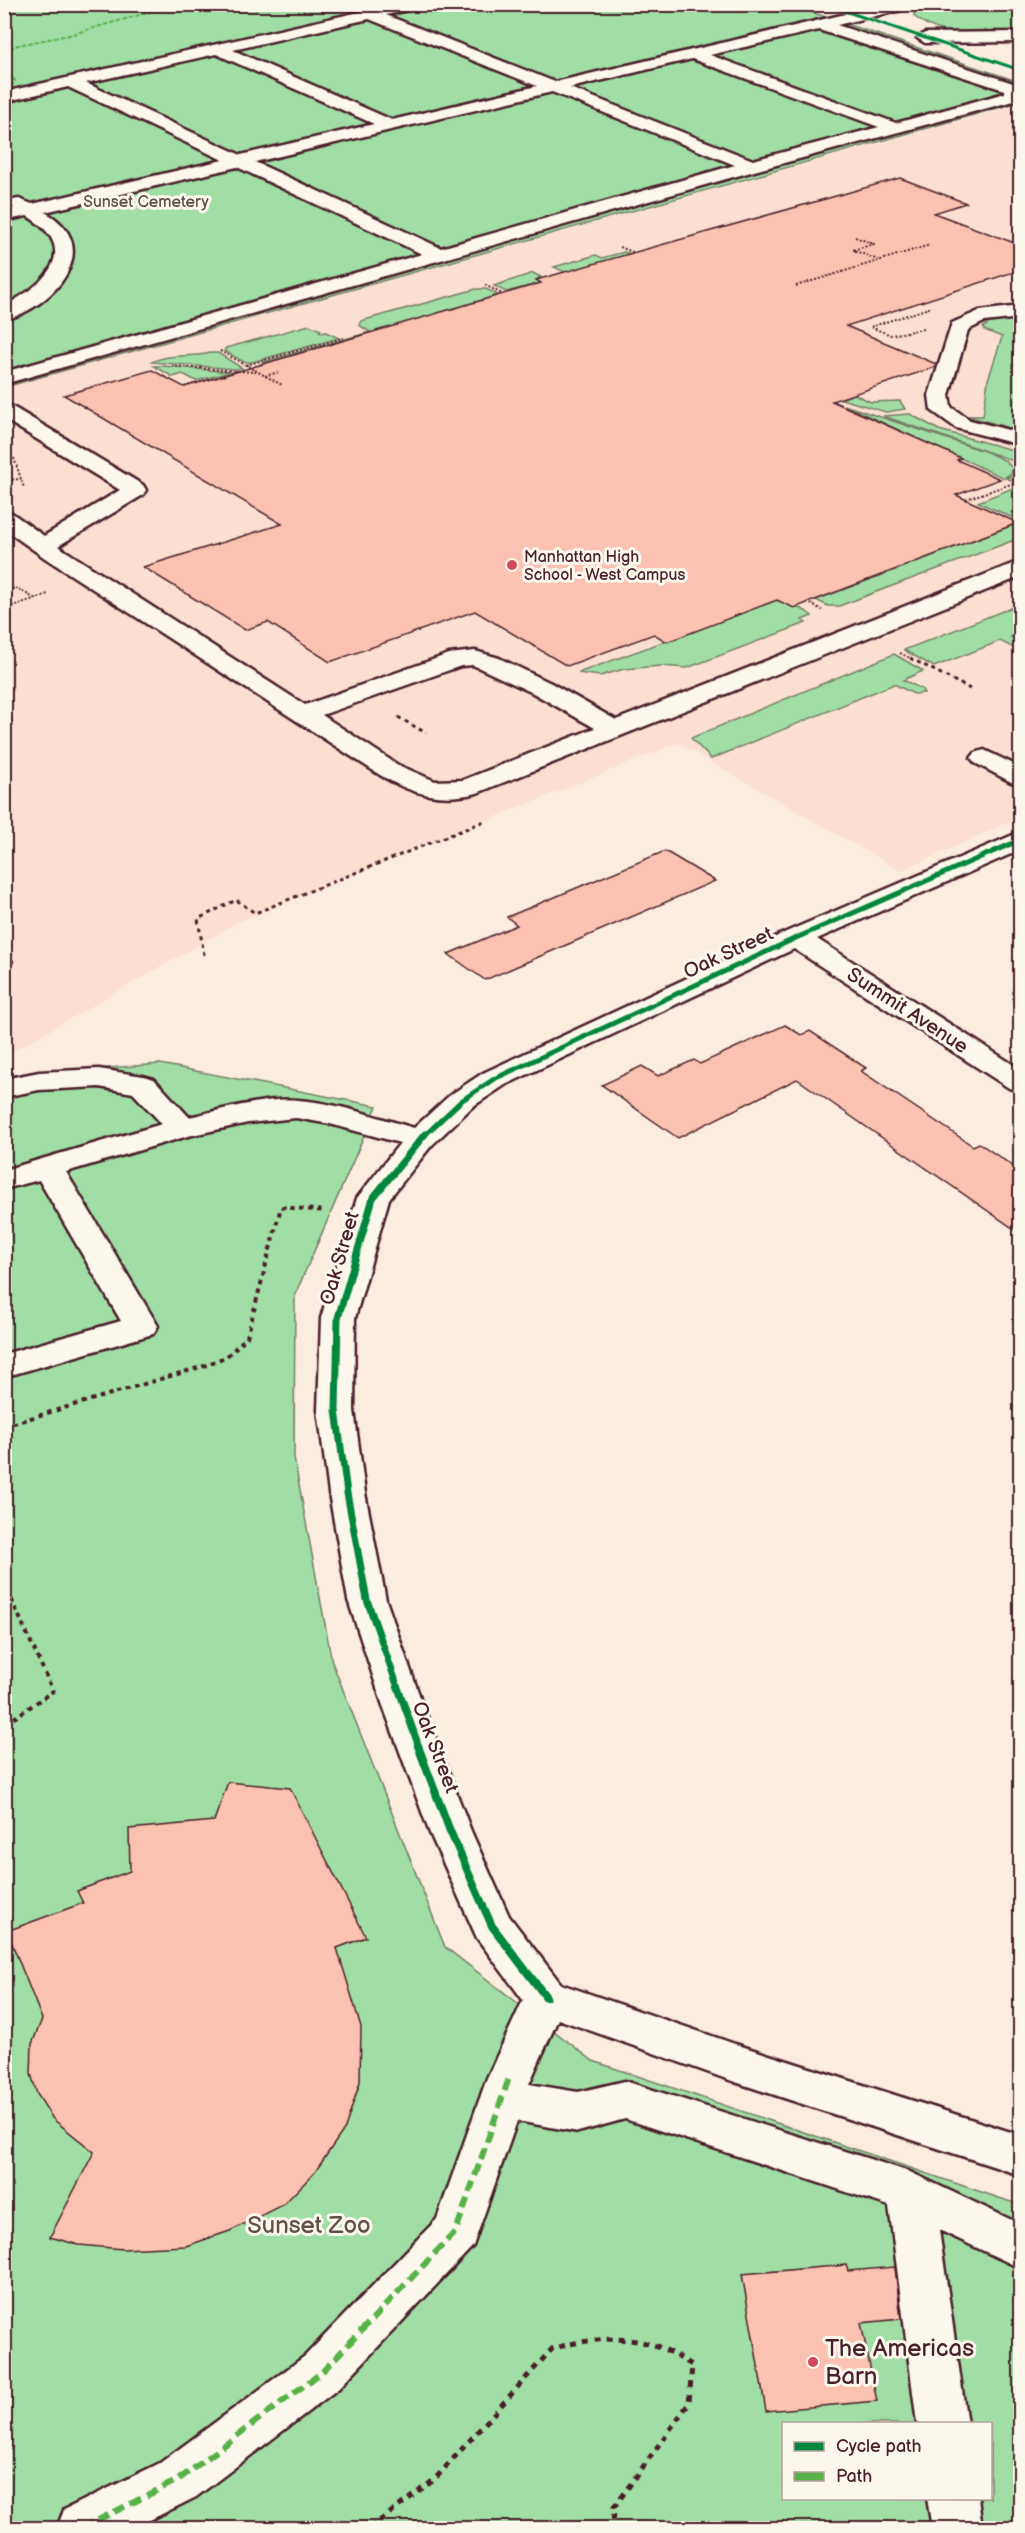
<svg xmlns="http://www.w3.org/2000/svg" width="1025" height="2533" font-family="'Balsamiq Sans',sans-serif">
  <rect width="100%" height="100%" fill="#fbece0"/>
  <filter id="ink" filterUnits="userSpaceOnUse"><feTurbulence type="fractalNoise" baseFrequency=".0167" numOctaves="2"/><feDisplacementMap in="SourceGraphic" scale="12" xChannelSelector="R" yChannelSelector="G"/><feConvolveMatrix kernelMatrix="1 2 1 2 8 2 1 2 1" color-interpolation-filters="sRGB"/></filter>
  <g filter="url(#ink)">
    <!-- built -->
    <path fill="#fbdfd2" d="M1020 104V817L901 871 678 743 242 920 5 1056V387Z"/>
    <!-- green -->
    <path fill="#a0dea5" stroke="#757e68" stroke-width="1.5" fill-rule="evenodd" d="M4 5H790L1020 82V102L5 387Z
      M924 5 1020 9V32C988 37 940 39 914 16V10Z
      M624 252 631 254 580 279 554 267 596 255 602 258Z
      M533 273 541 277 538 278 544 282 506 292 494 286Z
      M476 289H486L498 295 257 368 263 362 370 332 359 325 361 321Z
      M1020 317V431L968 416H983L988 380 1002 337 984 330 983 327 996 320Z
      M309 325 321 330 319 331 321 333 326 332 339 338 252 362H244L224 351 226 348Z
      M210 353H218L242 368 235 369 152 362C170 353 191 358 210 353Z
      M154 366H164L230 372 196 381 183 374 173 377Z
      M854 394 871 402 900 401 905 409 886 412 841 399Z
      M844 405 987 452 1006 461 1013 469 1011 473 1004 478Z
      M910 414 939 430 1020 452V476L1010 480 1006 478 1014 474 1016 468 1011 460 1003 457 883 416Z
      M1020 485V538L839 606H828L816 600 1019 523 1013 518 978 502Z
      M777 600C789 606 802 606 812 616L802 620 806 623 687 668 661 666 624 669 600 676 578 673Z
      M1020 604V633L1011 637 1020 642V651L1000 641 934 667 904 650Z
      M894 654 923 671 903 680 922 689 924 693 914 694 894 684 711 759 691 738Z
      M160 1064 377 1106 295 1295 294 1458 332 1662 445 1947 593 2061 1020 2205V2528H5V1076ZM784 2424H990V2498H784Z"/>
    <!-- building -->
    <path fill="#fbc2b1" stroke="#4a1f2b" stroke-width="1.5" d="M900 178 966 203 934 213 1020 245V270L846 326 936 364V367L832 401 961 458 957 460 1000 479 956 495 1018 523 794 608 777 600 667 642 654 634 567 666 475 611 330 662 268 622 245 630 143 567 282 524 64 395 152 370 184 387 541 283 536 280Z
      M665 851 715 881 485 980 448 954 517 925 507 917Z
      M785 1025 801 1035 810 1031 866 1068 861 1071 973 1146 979 1143 1020 1171V1233L797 1079 678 1138 602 1085 642 1066 658 1076 694 1060 700 1064Z
      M228 1782 290 1788 366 1937 337 1948 361 2027 360 2082 345 2128 315 2172 284 2204 230 2231 186 2246 123 2249 79 2245 50 2237 94 2152 53 2119 37 2094 31 2074 32 2044 42 2019 7 1931 83 1903 77 1891 130 1871 129 1829 214 1821Z
      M846 2265 848 2271 895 2267 901 2319 861 2323 877 2401 766 2411 742 2274Z"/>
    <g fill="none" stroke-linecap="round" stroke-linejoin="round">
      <!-- minor casing -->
      <g stroke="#4a1f2b" stroke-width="5">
        <path id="minor" d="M395 4H424L422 7 386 15 555 82 888 4H916L914 7 837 25 1016 84 1020 94 1018 99 1010 102 758 170 4 384V372L422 254 237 167 45 212C107 247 53 308 4 320V306C45 285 83 249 27 216L4 221V211L14 208 10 204 13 200 19 199 32 204 223 160 68 87 4 102V92ZM369 19 537 86 392 120 233 50ZM819 30 1004 90 1005 93 896 123 710 55ZM216 54 374 124 241 155 86 83ZM692 59 879 127 753 160 570 88ZM552 92 735 165 441 248 255 162Z
          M953 4H1020V9L960 8Z
          M1020 32V42L925 43 917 38 925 33Z
          M1020 306V318L984 322 968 330 949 395 951 407 970 420 1020 433V445L956 428 931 410 929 395 952 323 979 311Z
          M4 404 11 406 143 485 146 490 143 495 58 546 305 705 449 654 475 651 499 658 551 683 616 720 1012 564 1020 562V577L477 793C440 802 412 794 380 775L45 558 4 529V511L12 513 44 536 120 490 4 419ZM473 665 533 693 595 728 463 780 435 781 398 765 322 715 461 666Z
          M984 750 1020 767V785L1011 782 975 763 971 758 975 753Z
          M1020 832V850L817 939 1020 1069V1091L1009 1088 794 949 505 1085 472 1107 431 1146 389 1199 355 1318 354 1410 365 1493 386 1600 422 1703 471 1831 509 1916 561 1984 735 2044 1020 2135V2175L735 2082 558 2019 529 2084 578 2092 625 2081 910 2172 1020 2224V2268L939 2230 967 2424H917L889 2206 625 2119 578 2132 517 2121 473 2246 339 2388 196 2497 134 2528H57L64 2510 160 2463 305 2356 437 2219 487 2078 523 2000 477 1938 429 1831 382 1703 348 1600 329 1493 318 1410 321 1318 357 1198 400 1143 330 1124 296 1118 248 1123 188 1136 66 1172 158 1326 153 1334 4 1377V1354L121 1321 39 1180 4 1189V1170L162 1124 133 1093 99 1087 39 1090 4 1097V1079L39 1072 99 1069 143 1076 154 1079 189 1117C221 1110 266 1097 298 1100 337 1103 376 1117 414 1128L450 1095 483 1073 786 932Z
          M927 2498H978L982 2528H932Z"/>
      </g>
      <!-- path-far3 -->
      <path stroke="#4a1f2b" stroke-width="2" stroke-dasharray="2 2" stroke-linecap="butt" d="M855 237 874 244 853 250 878 260
        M620 247 635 253
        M485 285 502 294
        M796 286 930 245
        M923 329 891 335 870 327 932 307
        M220 351 282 385
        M246 365 344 338
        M172 366 238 371 184 387
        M238 371 256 372
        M265 376 279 372
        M14 458 24 488
        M4 480 21 479
        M966 499 1020 481
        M4 591 16 588 34 598
        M807 602 822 610
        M4 609 48 594
        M900 653 912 659"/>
      <!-- path-far2 -->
      <path stroke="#4a1f2b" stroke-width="3" stroke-dasharray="4 4" stroke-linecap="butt" d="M910 658 970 689
        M398 717 426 733
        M4 947 13 957 12 965 4 973
        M204 955 198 919 236 900 255 913 485 821"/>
      <!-- path-far1 -->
      <path stroke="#4a1f2b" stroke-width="4" stroke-dasharray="4.5 4.5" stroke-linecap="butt" d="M4 1426 204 1366 227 1356 247 1337 281 1207 326 1211
        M4 1583 53 1691 4 1725"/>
      <!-- path -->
      <path stroke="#4a1f2b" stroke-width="5" stroke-dasharray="6 6" stroke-linecap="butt" d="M370 2528 434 2480 552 2349C584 2339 626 2334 659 2347 671 2352 681 2359 692 2365L689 2403 614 2507 613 2528"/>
      <!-- minor -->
      <use href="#minor" fill="#fbf7ec" fill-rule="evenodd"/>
      <!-- quiet-far1 -->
      <path stroke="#57b146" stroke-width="2" stroke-dasharray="4.5 2" stroke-linecap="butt" d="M55 4 91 10 151 8
        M4 52 18 45 69 35 178 4
        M4 68 15 81 10 89 4 91"/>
      <!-- quiet -->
      <path stroke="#57b146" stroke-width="6" stroke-dasharray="12 6" stroke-linecap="butt" d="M82 2528 178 2480 322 2372 456 2231 509 2078"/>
      <!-- cycleway-far3 casing -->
      <g stroke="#fbf7ec" stroke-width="5">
        <path id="cycleway-far3" d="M824 4 1020 70"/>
      </g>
      <!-- cycleway-far2 casing -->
      <g stroke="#fbf7ec" stroke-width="8">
        <path id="cycleway-far2" d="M424 1136 461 1101 494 1079 796 938 1020 840"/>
      </g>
      <!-- cycleway-far1 casing -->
      <g stroke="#fbf7ec" stroke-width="10">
        <path id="cycleway-far1" d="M419 1747 367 1600 347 1493 336 1410 338 1318 373 1198 425 1134"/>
      </g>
      <!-- cycleway casing -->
      <g stroke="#fbf7ec" stroke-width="12">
        <path id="cycleway" d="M418 1746 450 1831 492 1926 546 1997"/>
      </g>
      <!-- cycleway-far3 -->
      <use href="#cycleway-far3" stroke="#00873e" stroke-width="3"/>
      <!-- cycleway-far2 -->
      <use href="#cycleway-far2" stroke="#00873e" stroke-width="5"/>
      <!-- cycleway-far1 -->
      <use href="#cycleway-far1" stroke="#00873e" stroke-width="7"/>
      <!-- cycleway -->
      <use href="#cycleway" stroke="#00873e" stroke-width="8"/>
    </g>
  </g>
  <!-- markers -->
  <g fill="#d1495b" stroke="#fbf7ec" stroke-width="2">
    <circle cx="512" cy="565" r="6"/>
    <circle cx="813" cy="2362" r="6"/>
  </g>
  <g text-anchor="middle" stroke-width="6" stroke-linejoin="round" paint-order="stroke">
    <!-- far-park labels -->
    <g font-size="16" fill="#604f4a" stroke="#fbf7ec">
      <text x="146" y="207">Sunset Cemetery</text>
    </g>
    <!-- far-poi labels -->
    <g font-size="16" fill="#4a1f2b" stroke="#fbf7ec" text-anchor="start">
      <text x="524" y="562">Manhattan High<tspan x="524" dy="18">School - West Campus</tspan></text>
    </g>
    <!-- street labels -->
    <g font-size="20" fill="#4a1f2b" stroke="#fbf7ec">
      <text transform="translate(728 952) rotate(-25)" y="7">Oak Street</text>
      <text transform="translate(908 1010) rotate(33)" y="7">Summit Avenue</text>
      <text transform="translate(339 1258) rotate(-74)" y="7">Oak Street</text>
      <text transform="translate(436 1747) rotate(69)" y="7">Oak Street</text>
    </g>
    <!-- near-park labels -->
    <g font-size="24" fill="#604f4a" stroke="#fbf7ec">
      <text x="309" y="2233">Sunset Zoo</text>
    </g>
    <!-- near-poi labels -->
    <g font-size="24" fill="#4a1f2b" stroke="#fbf7ec" text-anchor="start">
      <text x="825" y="2356">The Americas<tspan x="825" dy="28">Barn</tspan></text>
    </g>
  </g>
  <!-- margin -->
  <rect width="1025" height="2533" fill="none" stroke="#fbf7ec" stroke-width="24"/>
  <rect x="12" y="12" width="1001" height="2509" fill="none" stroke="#4a1f2b" stroke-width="2" filter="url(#ink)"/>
  <!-- legend -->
  <rect x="782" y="2422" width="210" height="78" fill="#fbf7ec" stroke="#b4a19f" stroke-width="1.5"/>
  <rect x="794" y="2442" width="30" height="9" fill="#00873e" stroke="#b4a19f" stroke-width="1.5"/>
  <text x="836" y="2452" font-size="18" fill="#4a1f2b">Cycle path</text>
  <rect x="794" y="2472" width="30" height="9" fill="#57b146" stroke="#b4a19f" stroke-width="1.5"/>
  <text x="836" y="2482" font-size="18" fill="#4a1f2b">Path</text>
</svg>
